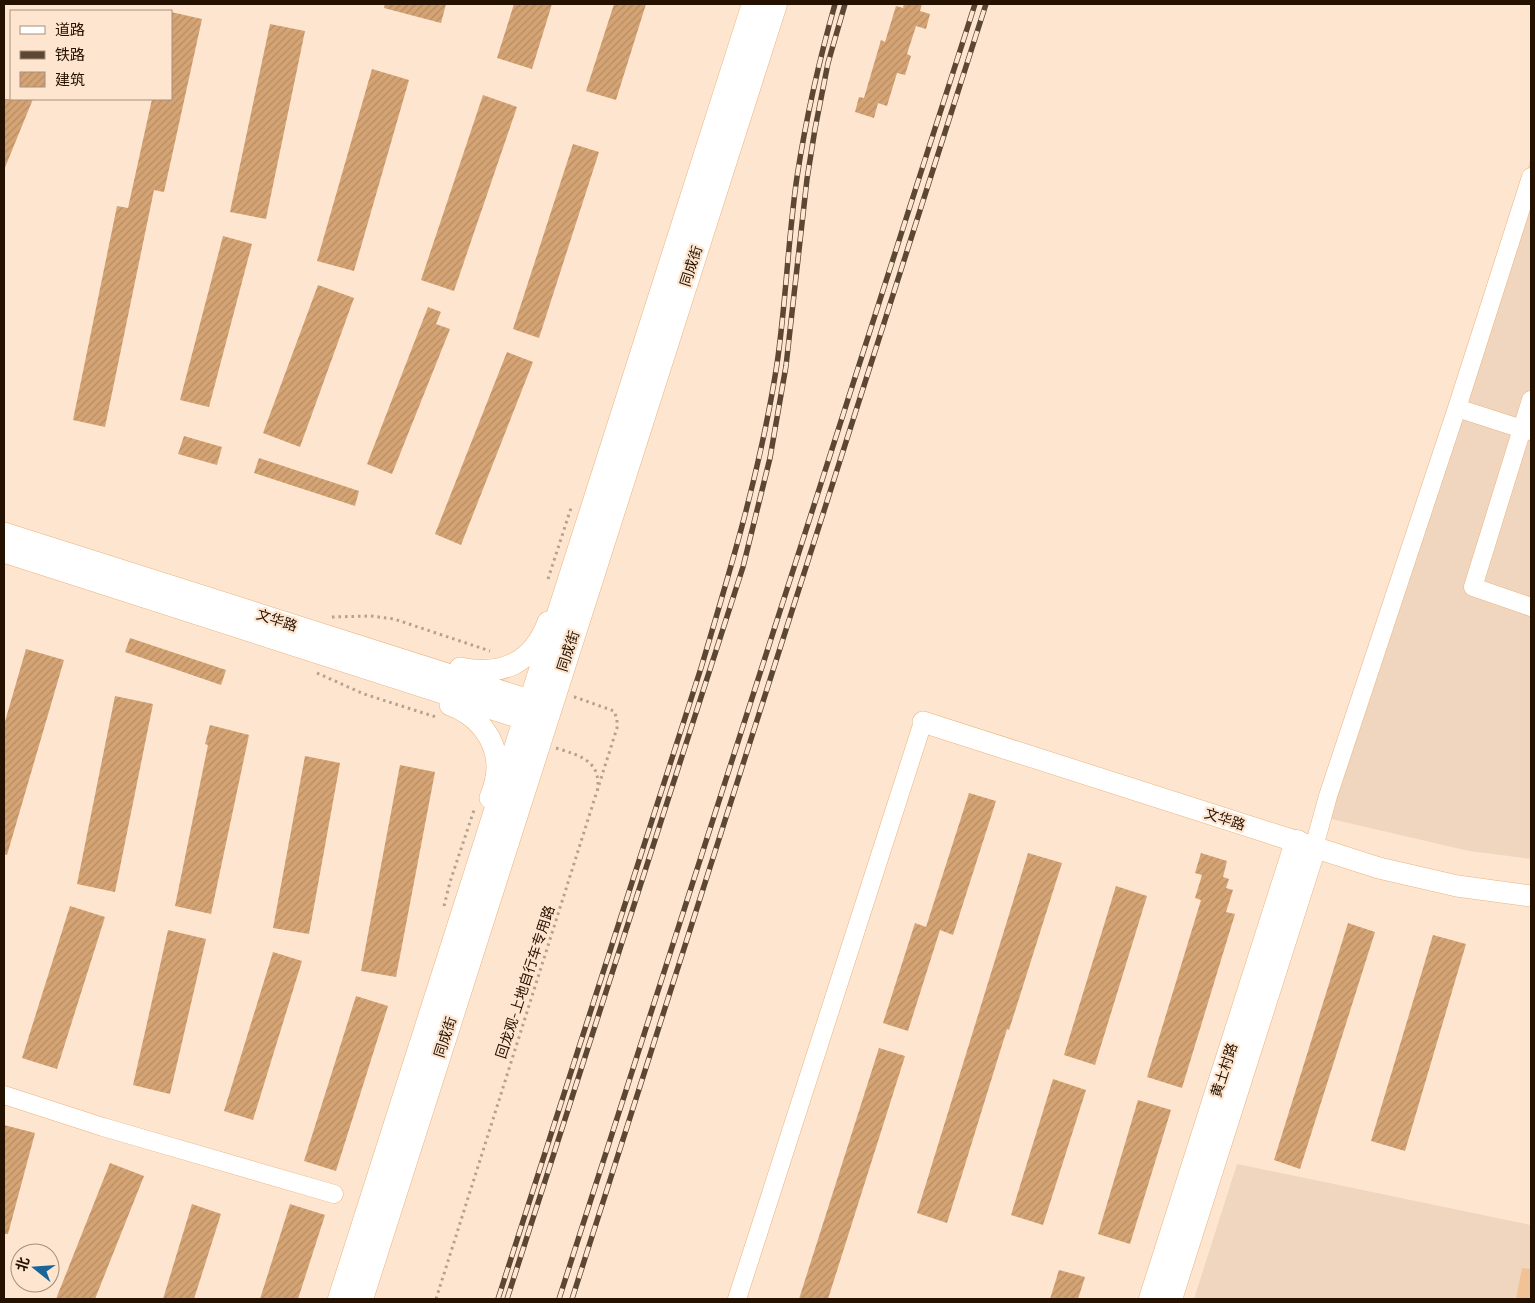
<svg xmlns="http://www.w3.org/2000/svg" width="1535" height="1303" font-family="Manrope,'Noto Sans SC',sans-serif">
  <defs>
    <pattern id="building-hatch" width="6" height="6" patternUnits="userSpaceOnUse" patternTransform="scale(1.25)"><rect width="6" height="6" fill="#d5a475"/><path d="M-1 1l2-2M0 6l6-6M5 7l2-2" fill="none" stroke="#b78c63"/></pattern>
  </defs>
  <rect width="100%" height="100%" fill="#fde5cf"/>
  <!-- built -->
  <path fill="#f0d6be" d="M1531 158V859L1469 851 1314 815Z
    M1237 1164 1531 1225V1299H1194Z"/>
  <!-- grass -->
  <path fill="#f1c295" d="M1522 1268 1531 1269V1299H1516Z"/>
  <!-- building -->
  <path fill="url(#building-hatch)" d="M385 4H446L441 23 384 8Z
    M514 4H552L532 69 497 58Z
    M614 4H646L616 100 586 91Z
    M904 4H922L920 11 930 14 926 29 916 26 907 54 911 56 905 75 897 73 887 106 878 103 874 118 855 112 859 97 864 98 881 40 885 42 896 6 903 8Z
    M171 12 202 19 164 192 154 190 105 427 73 420 117 206 128 208 152 99H171Z
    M270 24 305 31 266 219 230 212Z
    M372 69 409 80 354 271 317 261Z
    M483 95 517 107 454 291 421 280Z
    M4 99H33L4 170Z
    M573 144 599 152 539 338 513 329Z
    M223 236 252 244 209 407 180 400Z
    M318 285 354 298 300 447 263 433Z
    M428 307 441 312 436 324 450 329 392 474 367 464Z
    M507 352 533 362 461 545 435 534Z
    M184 436 222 447 217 465 178 454Z
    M259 458 359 491 355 506 254 473Z
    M130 638 226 670 221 685 125 652Z
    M26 649 64 660 7 855 4 854V725Z
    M115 696 153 704 115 892 77 884Z
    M210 725 249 735 211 914 175 906 208 745 205 744Z
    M305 756 340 763 309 934 273 928Z
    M400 765 435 772 396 977 361 971Z
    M969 793 996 801 953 935 940 930 908 1031 883 1023 915 923 926 927Z
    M1028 853 1062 863 1009 1030 1007 1029 947 1223 917 1213Z
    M1201 853 1227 861 1223 877 1229 879 1226 888 1233 890 1226 912 1235 914 1182 1088 1147 1077 1201 900 1195 898 1202 875 1195 873Z
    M1116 886 1147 896 1095 1065 1064 1055Z
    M70 906 105 917 57 1069 22 1058Z
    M1348 923 1375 932 1300 1169 1274 1160Z
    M168 930 206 939 170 1094 133 1085Z
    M1433 935 1466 944 1405 1151 1371 1141Z
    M273 952 302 961 253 1120 224 1111Z
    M356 996 388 1006 336 1171 304 1161Z
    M879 1048 905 1056 828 1299H799Z
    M1053 1079 1086 1090 1043 1225 1011 1215Z
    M1138 1100 1171 1110 1130 1244 1098 1234Z
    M4 1125 35 1133 8 1234H4Z
    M110 1163 144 1176 95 1299H56Z
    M192 1204 221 1214 194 1299H163Z
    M290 1204 325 1215 298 1299H260Z
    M1059 1270 1085 1277 1078 1299H1050Z"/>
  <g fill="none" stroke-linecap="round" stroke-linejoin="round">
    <!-- minor casing -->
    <g stroke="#ecb37c" stroke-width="19">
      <path id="minor" d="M1531 400 1522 429 1531 431
        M1457 408 1531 177
        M1314 847 1328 796 1457 408 1522 429 1473 587 1531 607
        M4 1095 103 1127 334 1194
        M737 1299 923 722"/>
    </g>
    <!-- tertiary casing -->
    <g stroke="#ecb37c" stroke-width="22">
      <path id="tertiary" d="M4 533 548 706
        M4 552 542 725
        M460 668C502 677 533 663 548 622
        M450 705C477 714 497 739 497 767 497 777 494 788 490 798
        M923 722 1379 868 1457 886 1531 896"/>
    </g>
    <!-- secondary casing -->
    <g stroke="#ecb37c" stroke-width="25">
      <path id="secondary" d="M340 1299 754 4
        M361 1299 775 4
        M1151 1299 1297 842
        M1170 1299 1314 847"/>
    </g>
    <!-- path -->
    <path stroke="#b7a18c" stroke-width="3" stroke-dasharray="2.5 4" stroke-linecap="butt" d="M548 579 572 505
      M332 617 371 616 394 619 490 651
      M317 673 364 694 436 717
      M556 748C581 756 603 761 597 794
      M444 906 450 882 475 807
      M436 1299 617 728V719L614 711 572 696"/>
    <!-- minor -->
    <use href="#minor" stroke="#fff" stroke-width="18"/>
    <!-- tertiary -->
    <use href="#tertiary" stroke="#fff" stroke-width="21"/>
    <!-- secondary -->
    <use href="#secondary" stroke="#fff" stroke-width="24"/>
    <!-- rail casing -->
    <g stroke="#5c4735" stroke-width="5.5">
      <path id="rail" d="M498 1299 701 668C731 568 761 468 777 364 786 302 788 239 797 177 806 118 819 61 835 4
        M507 1299 743 567 770 458 786 366 807 179 815 129 828 63 845 4
        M559 1299 975 4
        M572 1299 986 4"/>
    </g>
    <!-- rail -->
    <use href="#rail" stroke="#fde5cf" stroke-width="4" stroke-dasharray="11" stroke-linecap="butt"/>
  </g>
  <g text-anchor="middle" stroke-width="4.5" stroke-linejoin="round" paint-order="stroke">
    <!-- street labels -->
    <g font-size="14" fill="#251100" stroke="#fde5cf">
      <text transform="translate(691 266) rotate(-72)" y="5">同成街</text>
      <text transform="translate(277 620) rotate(18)" y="5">文华路</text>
      <text transform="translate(568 651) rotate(-72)" y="5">同成街</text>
      <text transform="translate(1225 819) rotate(18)" y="5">文华路</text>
      <text transform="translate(525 982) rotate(-72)" y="5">回龙观-上地自行车专用路</text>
      <text transform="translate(445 1037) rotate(-72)" y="5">同成街</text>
      <text transform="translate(1224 1070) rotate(-72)" y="5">黄土村路</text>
    </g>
  </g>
  <!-- border -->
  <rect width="1535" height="1303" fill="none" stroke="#251100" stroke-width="10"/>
  <!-- legend -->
  <rect x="10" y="10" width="162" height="90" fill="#fde5cf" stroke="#a7907c"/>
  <rect x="20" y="26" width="25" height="8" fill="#ffffff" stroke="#a7907c"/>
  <text x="55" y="35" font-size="15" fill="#251100">道路</text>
  <rect x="20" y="51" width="25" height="8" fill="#5c4735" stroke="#a7907c"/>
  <text x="55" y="60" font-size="15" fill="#251100">铁路</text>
  <rect x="20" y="72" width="25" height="15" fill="url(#building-hatch)" stroke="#a7907c"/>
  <text x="55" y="85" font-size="15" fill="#251100">建筑</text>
  <!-- north arrow -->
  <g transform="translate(35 1268) rotate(287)"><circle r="24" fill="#fde5cf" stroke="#a7907c"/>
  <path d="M0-4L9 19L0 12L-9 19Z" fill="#1a6497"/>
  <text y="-8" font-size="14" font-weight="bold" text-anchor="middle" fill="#251100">北</text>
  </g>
</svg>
